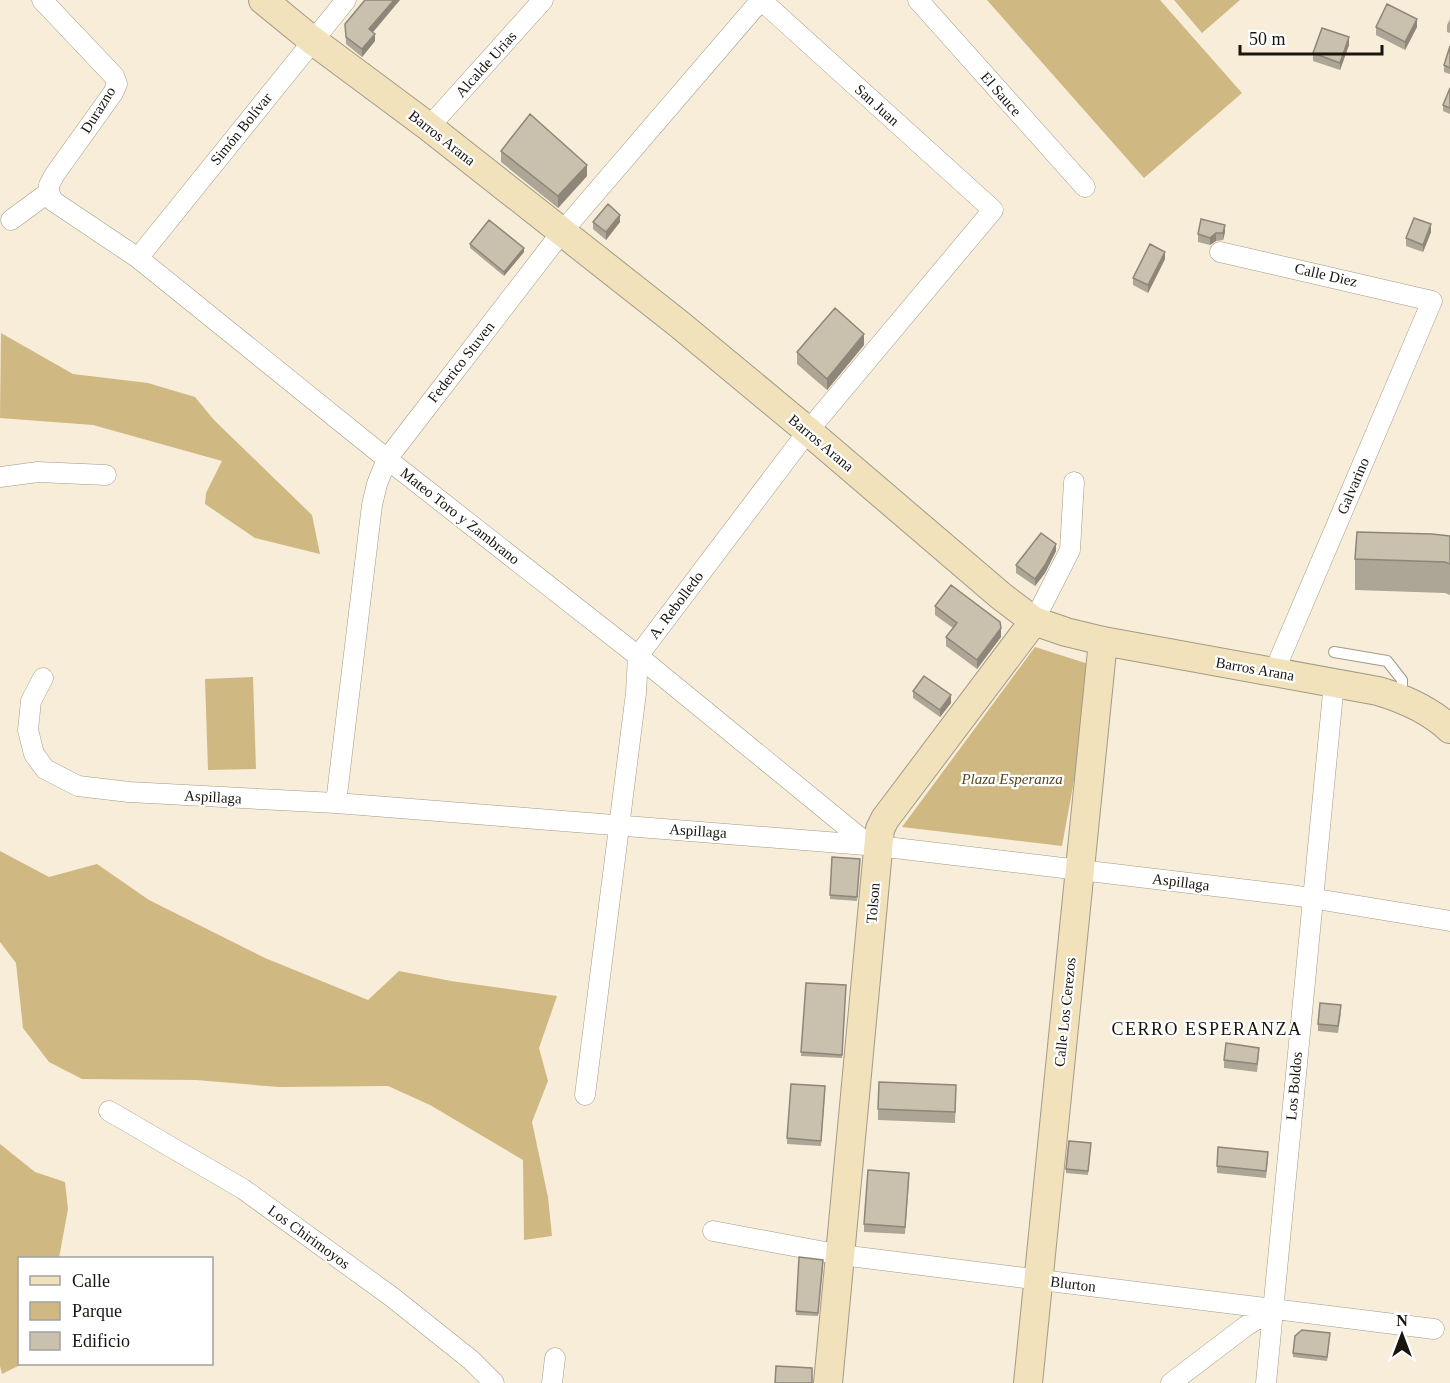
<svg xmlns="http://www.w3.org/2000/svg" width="1450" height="1383" font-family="'Times New Roman',serif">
  <rect width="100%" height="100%" fill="#f7edd9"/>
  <!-- green -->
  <path fill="#d0b882" d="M987 0H1160L1242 93 1144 178Z
    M1174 0H1240L1202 33Z
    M1 333 73 374 148 383 195 397 214 420 312 515 320 554 255 538 205 504 206 493 222 461 93 425 0 418Z
    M1035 647 1095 666 1062 846 902 827Z
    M253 677 256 769 208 770 205 679Z
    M0 851 49 877 97 864 149 900 265 958 368 1000 399 971 451 981 557 996 539 1048 548 1081 532 1122 548 1197 552 1236 524 1240 523 1160 430 1105 388 1086 279 1087 196 1080 82 1079 49 1062 23 1028 16 963 0 942Z
    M0 1144 35 1172 65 1182 68 1209 59 1258H20V1364H22L2 1374 0 1366Z"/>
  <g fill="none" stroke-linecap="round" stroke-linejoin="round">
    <!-- lane casing -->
    <g stroke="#a29a87" stroke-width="12">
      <path id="lane" d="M1334 652 1387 661 1402 680V697"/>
    </g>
    <!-- street casing -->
    <g stroke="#a29a87" stroke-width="21">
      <path id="street" d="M918 0 1085 187
        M429 127 543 0
        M49 192 53 201 138 258 387 459 638 656 869 845
        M11 220 49 192V185L55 174 113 93 117 84 114 76 42 0
        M1220 252 1432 301 1274 672
        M138 258 346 0
        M0 477 38 472 106 475
        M1034 621 1070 550 1074 482
        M43 678 31 701 28 730 34 754 45 769 78 786 129 792 336 803 878 846 1298 896 1450 921
        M336 803 372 505 377 484 387 459 561 233 761 0
        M585 1095 636 693 638 656 808 431 993 210 761 0
        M109 1111 243 1189 392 1297 471 1360 494 1383
        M713 1231 841 1255 1434 1329
        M552 1383 555 1358
        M1171 1383 1246 1326 1273 1309
        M1266 1383 1334 683"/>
    </g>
    <!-- secondary casing -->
    <g stroke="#a29a87" stroke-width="30">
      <path id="secondary" d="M263 0 312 40 429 127 679 324 808 431 1001 596 1034 621 1066 632 1103 641 1378 691C1405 699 1430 710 1450 729
        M828 1383 880 829 885 819 1034 621
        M1028 1383 1103 641"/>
    </g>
    <!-- lane -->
    <use href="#lane" stroke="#fff" stroke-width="10"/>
    <!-- street -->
    <use href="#street" stroke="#fff" stroke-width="20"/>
    <!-- secondary -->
    <use href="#secondary" stroke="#f1e2bc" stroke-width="28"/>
  </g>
  <!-- wall -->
  <path fill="#ada595" d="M1450 19V33L1447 32V25Z
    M345 24 373 32 375 41 362 57 346 44Z
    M1376 27H1417L1405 50 1376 35Z
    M1349 45 1340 70 1313 61V53Z
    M1450 46V74L1444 72V65Z
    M1450 88V114L1443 111V105Z
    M501 151 587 176 558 208 501 162Z
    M593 222H620L606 240 593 229Z
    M1225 232 1223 240 1216 241 1210 245 1198 242V234Z
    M1431 232 1423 252 1406 246V238Z
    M470 244 524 252 504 276 470 248Z
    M1165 259 1148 293 1133 285V278Z
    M864 345 827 390 797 364V352Z
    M1450 536V595L1445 593 1355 590V559Z
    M1056 551 1045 573 1035 586 1016 573V565Z
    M935 606 1001 637 977 669 946 646V637L953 628 935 615Z
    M913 691 951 703 940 717 913 698Z
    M832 857 860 859 857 901 830 899Z
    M806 983 846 985 842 1058 801 1056Z
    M1341 1013 1338 1033 1318 1031V1024Z
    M1259 1055 1257 1072 1224 1068V1060Z
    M825 1092 821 1146 787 1144V1138Z
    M956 1096 955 1123 878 1120V1109Z
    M1091 1143 1088 1175 1066 1173V1169Z
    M1268 1160 1266 1178 1217 1173V1166Z
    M909 1181 905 1234 864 1232V1224Z
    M799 1257 823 1264 818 1316 796 1315Z
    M1330 1337 1327 1361 1293 1357V1353Z"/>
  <!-- shaded-wall -->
  <path fill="#8d8679" d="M394 0H400L369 37V29Z
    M1417 19V27L1405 50V42Z
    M375 34V41L362 57V49Z
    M1349 37V45L1340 70V63Z
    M587 165V176L558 208V196Z
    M620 215V222L606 240V232Z
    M1431 224V232L1423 252V245Z
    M1225 225V232L1223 240V233Z
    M1216 233V241L1210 245V238Z
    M524 248V252L504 276V272Z
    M1165 252V259L1148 293V285Z
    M864 334V345L827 390V379Z
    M1056 544V551L1045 573 1035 586V579Z
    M1001 628V637L977 669V660Z
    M951 695V703L940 717V710Z"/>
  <!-- building -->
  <path fill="#c9c0ad" stroke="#8d8679" stroke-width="1.5" d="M365 0H394L369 29 375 34 362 49 346 37 345 24Z
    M1387 4 1417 19 1405 42 1376 27Z
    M1322 28 1349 37 1340 63 1313 53Z
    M1450 46V68L1444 65Z
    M1450 88V108L1443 105Z
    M530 114 587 165 558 196 501 151Z
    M608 204 620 215 606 232 593 222Z
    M1414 218 1431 224 1423 245 1406 238Z
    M1201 219 1225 225 1223 233H1216L1210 238 1198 234Z
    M489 220 524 248 504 272 470 244Z
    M1150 244 1165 252 1148 285 1133 278Z
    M835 308 864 334 827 379 797 352Z
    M1357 532 1432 534 1450 536V564L1445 562 1355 559Z
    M1041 533 1056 544 1045 565 1035 579 1016 565Z
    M951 585 1000 622 1001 628 977 660 946 637 957 623 935 606Z
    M924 676 951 695 940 710 913 691Z
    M832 857 860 859 857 897 830 895Z
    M806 983 846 985 842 1055 801 1052Z
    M1320 1003 1341 1005 1338 1026 1318 1024Z
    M1226 1043 1259 1048 1257 1064 1224 1060Z
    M879 1082 956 1085 955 1112 878 1109Z
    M791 1084 825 1086 821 1141 787 1138Z
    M1069 1141 1091 1143 1088 1171 1066 1169Z
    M1218 1147 1268 1152 1266 1171 1217 1166Z
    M868 1170 909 1173 905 1227 864 1224Z
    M799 1257 823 1260 818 1313 796 1311Z
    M1302 1330 1330 1333 1327 1357 1293 1353 1295 1336Z
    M776 1366 812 1368V1383H775Z"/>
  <g text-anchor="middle" stroke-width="4.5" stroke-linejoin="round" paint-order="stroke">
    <!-- street labels -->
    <g font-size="15" fill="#18150e" stroke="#fff">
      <text transform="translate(486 64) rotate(-48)" y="5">Alcalde Urias</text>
      <text transform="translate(1001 94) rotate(49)" y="5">El Sauce</text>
      <text transform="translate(877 105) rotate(42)" y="5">San Juan</text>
      <text transform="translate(98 110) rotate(-58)" y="5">Durazno</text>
      <text transform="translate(241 129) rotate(-51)" y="5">Simón Bolívar</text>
      <text transform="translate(442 138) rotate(38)" y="5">Barros Arana</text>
      <text transform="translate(1326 275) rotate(13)" y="5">Calle Diez</text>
      <text transform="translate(461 362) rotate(-52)" y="5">Federico Stuven</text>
      <text transform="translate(821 443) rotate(40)" y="5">Barros Arana</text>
      <text transform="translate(1353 486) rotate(-67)" y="5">Galvarino</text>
      <text transform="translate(460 516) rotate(38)" y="5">Mateo Toro y Zambrano</text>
      <text transform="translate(676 605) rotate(-53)" y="5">A. Rebolledo</text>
      <text transform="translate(1255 669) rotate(10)" y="5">Barros Arana</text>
      <text transform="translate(213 797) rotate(3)" y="5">Aspillaga</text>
      <text transform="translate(698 831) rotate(4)" y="5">Aspillaga</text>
      <text transform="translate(1181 882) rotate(7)" y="5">Aspillaga</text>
      <text transform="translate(873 903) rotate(-85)" y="5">Tolson</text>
      <text transform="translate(1065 1012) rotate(-84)" y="5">Calle Los Cerezos</text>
      <text transform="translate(1294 1086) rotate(-85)" y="5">Los Boldos</text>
      <text transform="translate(309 1237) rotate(36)" y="5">Los Chirimoyos</text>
      <text transform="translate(1073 1284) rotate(7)" y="5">Blurton</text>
    </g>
    <!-- park labels -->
    <g font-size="15" font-style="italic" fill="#554622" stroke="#fff">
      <text x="1012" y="784">Plaza Esperanza</text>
    </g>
    <!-- quarter labels -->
    <g font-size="18" letter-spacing="1.5" fill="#18150e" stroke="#fff">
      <text x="1207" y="1035">CERRO ESPERANZA</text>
    </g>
  </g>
  <!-- legend -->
  <rect x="18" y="1257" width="195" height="108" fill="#ffffff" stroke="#a3a19f" stroke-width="1.5"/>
  <rect x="30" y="1276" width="30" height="9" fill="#f1e2bc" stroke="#a3a19f" stroke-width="1.5"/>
  <text x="72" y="1287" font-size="18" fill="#18150e">Calle</text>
  <rect x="30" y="1302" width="30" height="18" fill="#d0b882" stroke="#a3a19f" stroke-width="1.5"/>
  <text x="72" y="1317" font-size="18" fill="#18150e">Parque</text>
  <rect x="30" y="1332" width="30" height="18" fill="#c9c0ad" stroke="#a3a19f" stroke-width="1.5"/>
  <text x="72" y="1347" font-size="18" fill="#18150e">Edificio</text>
  <!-- north arrow -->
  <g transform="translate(1402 1335)" stroke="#ffffff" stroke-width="4.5" paint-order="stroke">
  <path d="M0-4.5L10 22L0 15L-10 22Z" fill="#18150e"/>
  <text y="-9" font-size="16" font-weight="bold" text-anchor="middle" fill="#18150e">N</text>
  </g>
  <!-- scale -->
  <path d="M1240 45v9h142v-9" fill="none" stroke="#18150e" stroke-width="3"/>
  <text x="1249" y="45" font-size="18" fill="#18150e" stroke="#ffffff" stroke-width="4.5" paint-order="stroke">50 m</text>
</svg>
